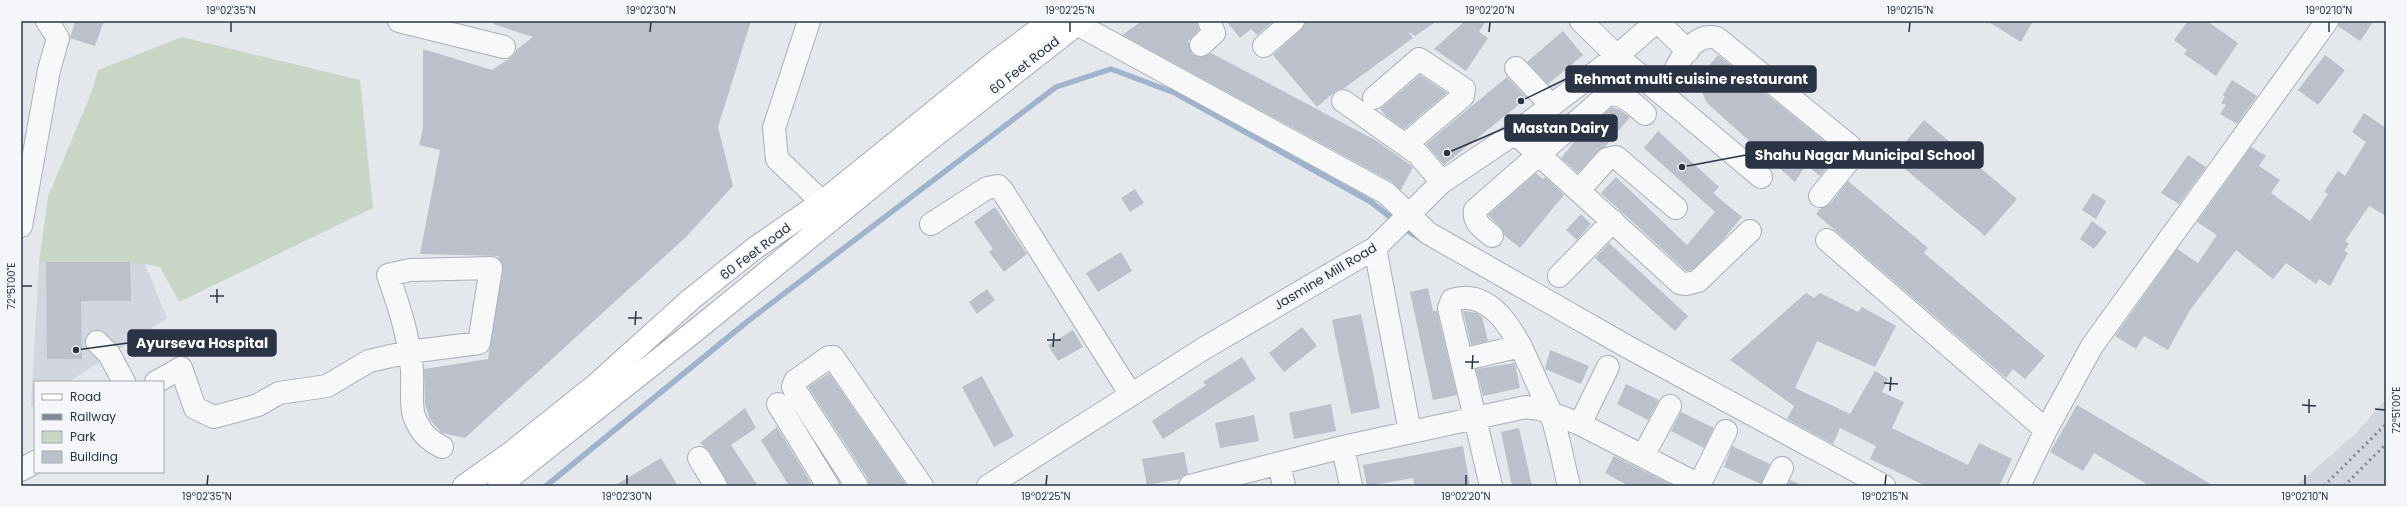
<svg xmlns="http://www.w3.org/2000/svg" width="2407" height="507" font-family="Poppins,sans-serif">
  <rect width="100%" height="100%" fill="#e4e7ec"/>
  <!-- built -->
  <path fill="#d2d6de" d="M39 262 145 264 167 318 69 382H35V405L31 407Z
    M2386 399V486H2296L2357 432Z"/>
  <!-- green -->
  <path fill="#c9d6c5" d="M182 37 360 80 373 208 179 302 160 267 145 264 39 262 48 197 92 91 98 70Z"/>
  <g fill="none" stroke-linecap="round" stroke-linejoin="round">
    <!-- stream -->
    <path stroke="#9fb4cc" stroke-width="5.5" d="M1401 227 1421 239
      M546 486 748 321 1056 87 1111 69 1175 93 1371 202 1395 221"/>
  </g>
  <!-- building -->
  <path fill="#bbc0ca" d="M75 21H104L95 46 70 38Z
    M494 21H751L718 127 733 186 686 237 465 438 442 433 430 420 425 404 424 369 488 359 503 270 498 256 420 254 440 150 419 145 423 128V49L492 70 513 56 516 50 533 37 493 24Z
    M1142 21H1197L1199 30 1188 41 1192 54 1203 57 1211 53 1377 141 1413 167 1401 190 1392 182 1122 35Z
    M1226 21H1274L1257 35 1251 29 1240 38Z
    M1305 21H1437L1415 36 1408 31 1413 38 1343 89 1337 90 1317 107 1273 55 1301 30Z
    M1465 21H1486L1479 32 1488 38 1466 71 1434 49Z
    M1987 21H2033L2021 42Z
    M2188 21H2207L2238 43 2216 76 2184 54 2187 50 2174 40Z
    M2339 21H2374L2360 41 2338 26Z
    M1563 31 1583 55 1548 84 1527 62Z
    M1718 55 1839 153 1820 176 1806 165 1795 182 1707 103 1702 92V74Z
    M2325 55 2345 70 2318 105 2298 90Z
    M1420 75 1447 93 1404 129 1386 116 1380 109Z
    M1507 77 1527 98 1444 165 1426 144Z
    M2232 80 2257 96 2237 124 2220 114 2226 105 2221 103 2225 97 2223 95Z
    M1612 107 1620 110 1630 117 1605 147 1598 151 1578 173 1561 158 1579 136Z
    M2364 113 2386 128V216L2369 206 2345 241 2349 244 2344 251 2348 253 2330 286 2319 279 2316 284 2286 263 2273 279 2236 250 2190 310 2168 350 2144 336 2136 349 2115 336 2177 249 2198 263 2217 235 2197 222 2251 147 2266 156 2259 166 2280 180 2271 193 2310 221 2328 194 2324 192 2338 171 2345 176 2366 142 2352 132Z
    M1924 120 2017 199 1985 236 1892 158Z
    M1658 131 1719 187 1713 193 1742 217 1719 244 1692 270 1686 271 1601 193 1616 177 1687 245 1715 212 1644 148Z
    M2188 155 2206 167 2179 204 2161 193Z
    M1536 173 1543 179 1545 177 1564 195 1520 248 1504 235 1500 227 1488 215Z
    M1848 181 1928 248 1924 253 2045 356 2025 379 2013 369 2006 378 1816 214 1821 208 1830 204Z
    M1135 189 1144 203 1130 212 1121 198Z
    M2093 193 2106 201 2096 219 2082 210Z
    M995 207 1027 254 1004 272 989 252 993 249 974 222Z
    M1581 214 1591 224 1577 240 1566 230Z
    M2092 221 2107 232 2094 249 2080 239Z
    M1609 243 1688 316 1675 331 1595 258Z
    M1121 252 1132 271 1098 292 1086 273Z
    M46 262H130L131 301H81L82 359H47Z
    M1428 288 1433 311H1437L1457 395 1433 400 1410 292Z
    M987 289 995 300 977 314 969 302Z
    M1806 293 1814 298 1820 293 1858 312 1862 307 1896 326 1875 367 1817 341 1795 388 1850 414 1875 371 1888 379 1882 392 1904 402 1892 428 1968 465 1979 443 2012 459 1999 486H1926L1870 459 1876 446 1840 428 1833 444 1787 419 1794 406 1730 360Z
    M1463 311 1477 313 1482 317 1488 341 1471 345Z
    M1361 314 1380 408 1351 414 1332 320Z
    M1302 327 1317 346 1284 372 1269 353Z
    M1073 330 1083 347 1058 361 1048 345Z
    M1550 350 1589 366 1581 384 1545 369Z
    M1242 357 1256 379 1163 439 1152 421 1206 385 1203 382Z
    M1515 363 1520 388 1483 396 1476 369Z
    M829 373 907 486H869L868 479 808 387Z
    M982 376 1014 436 994 447 962 387Z
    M1626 384 1659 400 1648 420 1617 404Z
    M1331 404 1336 431 1294 439 1289 413Z
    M2077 405 2214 486H2150L2094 453 2083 471 2050 452Z
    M745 408 756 428 731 445 758 486H728L710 452 700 443Z
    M1681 412 1714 428 1704 448 1671 431Z
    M1254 415 1259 441 1220 448 1215 423Z
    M777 427 813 486H789L761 440Z
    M1519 428 1532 486H1512L1501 432Z
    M1463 446 1470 486H1414L1413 478 1367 486 1363 465Z
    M1732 446 1770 464 1761 484 1724 467Z
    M1184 452 1188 473 1180 479 1147 485 1142 459Z
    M1614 456 1674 486H1629L1605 473Z
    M661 458 678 486H614Z
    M1790 480 1803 486H1787Z"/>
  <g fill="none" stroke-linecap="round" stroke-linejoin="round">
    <!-- minor casing -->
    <g stroke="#a9aeb7" stroke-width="24">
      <path id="minor" d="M399 21 504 47
        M809 21 774 128 777 159 822 202
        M1581 21 1617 56 1761 177
        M1657 21 1688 51
        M1077 24 1386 193 1428 233 1626 346 1884 486
        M1201 45 1214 33 1209 21
        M1264 46 1293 21
        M1516 68 1551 105
        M1674 73C1681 56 1696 32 1717 38L1850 146 1852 150V157L1820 196
        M1374 98 1419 59 1464 89 1463 96 1405 145
        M1343 101 1418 154 1442 182
        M1515 133 1680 283 1687 284 1698 281 1750 231
        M1579 190 1607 159 1616 157 1676 208
        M931 224 987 188 998 186 1002 190 1131 395
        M21 226 49 70 58 38 47 21
        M1492 236C1483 228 1473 223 1475 210L1606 96C1620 89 1635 105 1645 114
        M1827 240 2046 430
        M1375 248 1410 432
        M1559 276 1613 221
        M97 342 109 354 124 382
        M1461 360 1521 346
        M156 382 181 368 195 408 214 417 258 405 279 393 327 386 369 361 409 352 479 343 491 268 410 270 388 275C399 306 409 337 412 370 413 385 410 403 414 416 420 432 428 440 442 447
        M778 404 828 486
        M1580 424 1608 367
        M1343 447 1351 486
        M1643 456 1670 406
        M699 458 716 486
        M1279 463 1284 486
        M21 470 35 462
        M1699 485 1726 431
        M857 486 793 387 795 381 829 357H833L922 486
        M988 486 1203 349 1375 248 1442 182 1515 133 1617 56 1657 21
        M1190 486 1343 447 1526 407 1540 409 1580 424 1701 486
        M1491 486 1449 308 1452 300C1497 286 1521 346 1535 378 1540 390 1547 402 1551 414 1559 438 1563 462 1569 486
        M1773 486 1782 468
        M2019 486 2046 430 2092 346 2327 21"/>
    </g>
    <!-- major casing -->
    <g stroke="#a3abb8" stroke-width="24">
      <path id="major" d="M464 486 512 452 598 383 690 300 755 248 822 202 999 59 1050 21
        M499 486 701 326 918 149 1081 21"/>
    </g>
    <!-- minor -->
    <use href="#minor" stroke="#f7f8fa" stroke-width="22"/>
    <!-- major -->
    <use href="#major" stroke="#fff" stroke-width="22"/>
    <!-- rail -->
    <path stroke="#7d8696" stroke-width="3" stroke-dasharray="2 4" stroke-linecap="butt" d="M2324 486 2386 424
      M2344 486 2386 444"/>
  </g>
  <!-- ticks -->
  <path fill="none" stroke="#2b3445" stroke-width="1.5" d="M231 32V22M650 32 651 22M1070 32V22M1489 32 1490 22M1909 32 1910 22M2329 32V22M22 286H32M210 296H224M217 303V289M628 318H642M635 325 636 311M1047 340H1061M1053 347 1054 333M1465 362H1479M1472 369 1473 355M1884 383 1898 384M1890 391 1891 377M2302 405 2316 406M2375 409 2385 410M2309 413V399M207 485 208 475M627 485V475M1046 485 1047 475M1466 485V475M1885 485 1886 475M2305 485V475"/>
  <g text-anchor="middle" stroke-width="4" stroke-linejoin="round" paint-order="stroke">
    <!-- street labels -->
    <g font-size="13" fill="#2b3445" stroke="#f4f6f9">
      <text transform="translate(1024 65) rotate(-38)" y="5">60 Feet Road</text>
      <text transform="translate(755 251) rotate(-37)" y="5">60 Feet Road</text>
      <text transform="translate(1325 276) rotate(-31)" y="5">Jasmine Mill Road</text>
    </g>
  </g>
  <!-- callouts -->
  <path fill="none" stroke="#2b3445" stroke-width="1.5" d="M1521 101L1566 79M1447 153L1505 128M1682 167L1746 155M76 350L128 343"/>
  <g fill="#2b3445" stroke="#f4f6f9" stroke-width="1.5">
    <circle cx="1521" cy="101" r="4"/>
    <circle cx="1447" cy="153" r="4"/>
    <circle cx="1682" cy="167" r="4"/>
    <circle cx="76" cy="350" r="4"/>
  </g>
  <g fill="#2b3445" stroke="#2b3445" stroke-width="1.5">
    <rect x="1566" y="66" width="250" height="26" rx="4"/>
    <rect x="1505" y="115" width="112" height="26" rx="4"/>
    <rect x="1746" y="142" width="237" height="26" rx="4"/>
    <rect x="128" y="330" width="148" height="26" rx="4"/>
  </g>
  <g font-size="14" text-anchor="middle" font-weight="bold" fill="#fff">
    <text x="1691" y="84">Rehmat multi cuisine restaurant</text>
    <text x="1561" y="133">Mastan Dairy</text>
    <text x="1865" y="160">Shahu Nagar Municipal School</text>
    <text x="202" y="348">Ayurseva Hospital</text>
  </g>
  <!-- border -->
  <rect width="2407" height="507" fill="none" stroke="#f4f6f9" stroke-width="44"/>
  <!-- legend -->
  <rect x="34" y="381" width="130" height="92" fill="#f4f6f9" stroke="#a4a8b1"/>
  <rect x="42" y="394" width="20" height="6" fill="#ffffff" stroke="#a4a8b1"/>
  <text x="70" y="401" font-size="12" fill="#2b3445">Road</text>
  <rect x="42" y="414" width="20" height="6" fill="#7d8696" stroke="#a4a8b1"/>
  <text x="70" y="421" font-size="12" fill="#2b3445">Railway</text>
  <rect x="42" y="431" width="20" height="12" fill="#c9d6c5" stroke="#a4a8b1"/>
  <text x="70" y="441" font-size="12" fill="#2b3445">Park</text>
  <rect x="42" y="451" width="20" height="12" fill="#bbc0ca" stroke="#a4a8b1"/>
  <text x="70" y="461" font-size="12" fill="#2b3445">Building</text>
  <rect x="22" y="22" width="2363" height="463" fill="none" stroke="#2b3445" stroke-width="1.5"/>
  <g font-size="10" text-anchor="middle" fill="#2b3445">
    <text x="231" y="14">19°02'35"N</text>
    <text x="651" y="14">19°02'30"N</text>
    <text x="1070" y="14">19°02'25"N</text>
    <text x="1490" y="14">19°02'20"N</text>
    <text x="1910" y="14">19°02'15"N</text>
    <text x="2329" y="14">19°02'10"N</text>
    <text transform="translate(11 286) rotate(-90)" y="4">72°51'00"E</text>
    <text transform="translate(2396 410) rotate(-90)" y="4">72°51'00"E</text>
    <text x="207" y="500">19°02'35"N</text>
    <text x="627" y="500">19°02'30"N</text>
    <text x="1046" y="500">19°02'25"N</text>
    <text x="1466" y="500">19°02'20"N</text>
    <text x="1885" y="500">19°02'15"N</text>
    <text x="2305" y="500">19°02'10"N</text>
  </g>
</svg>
